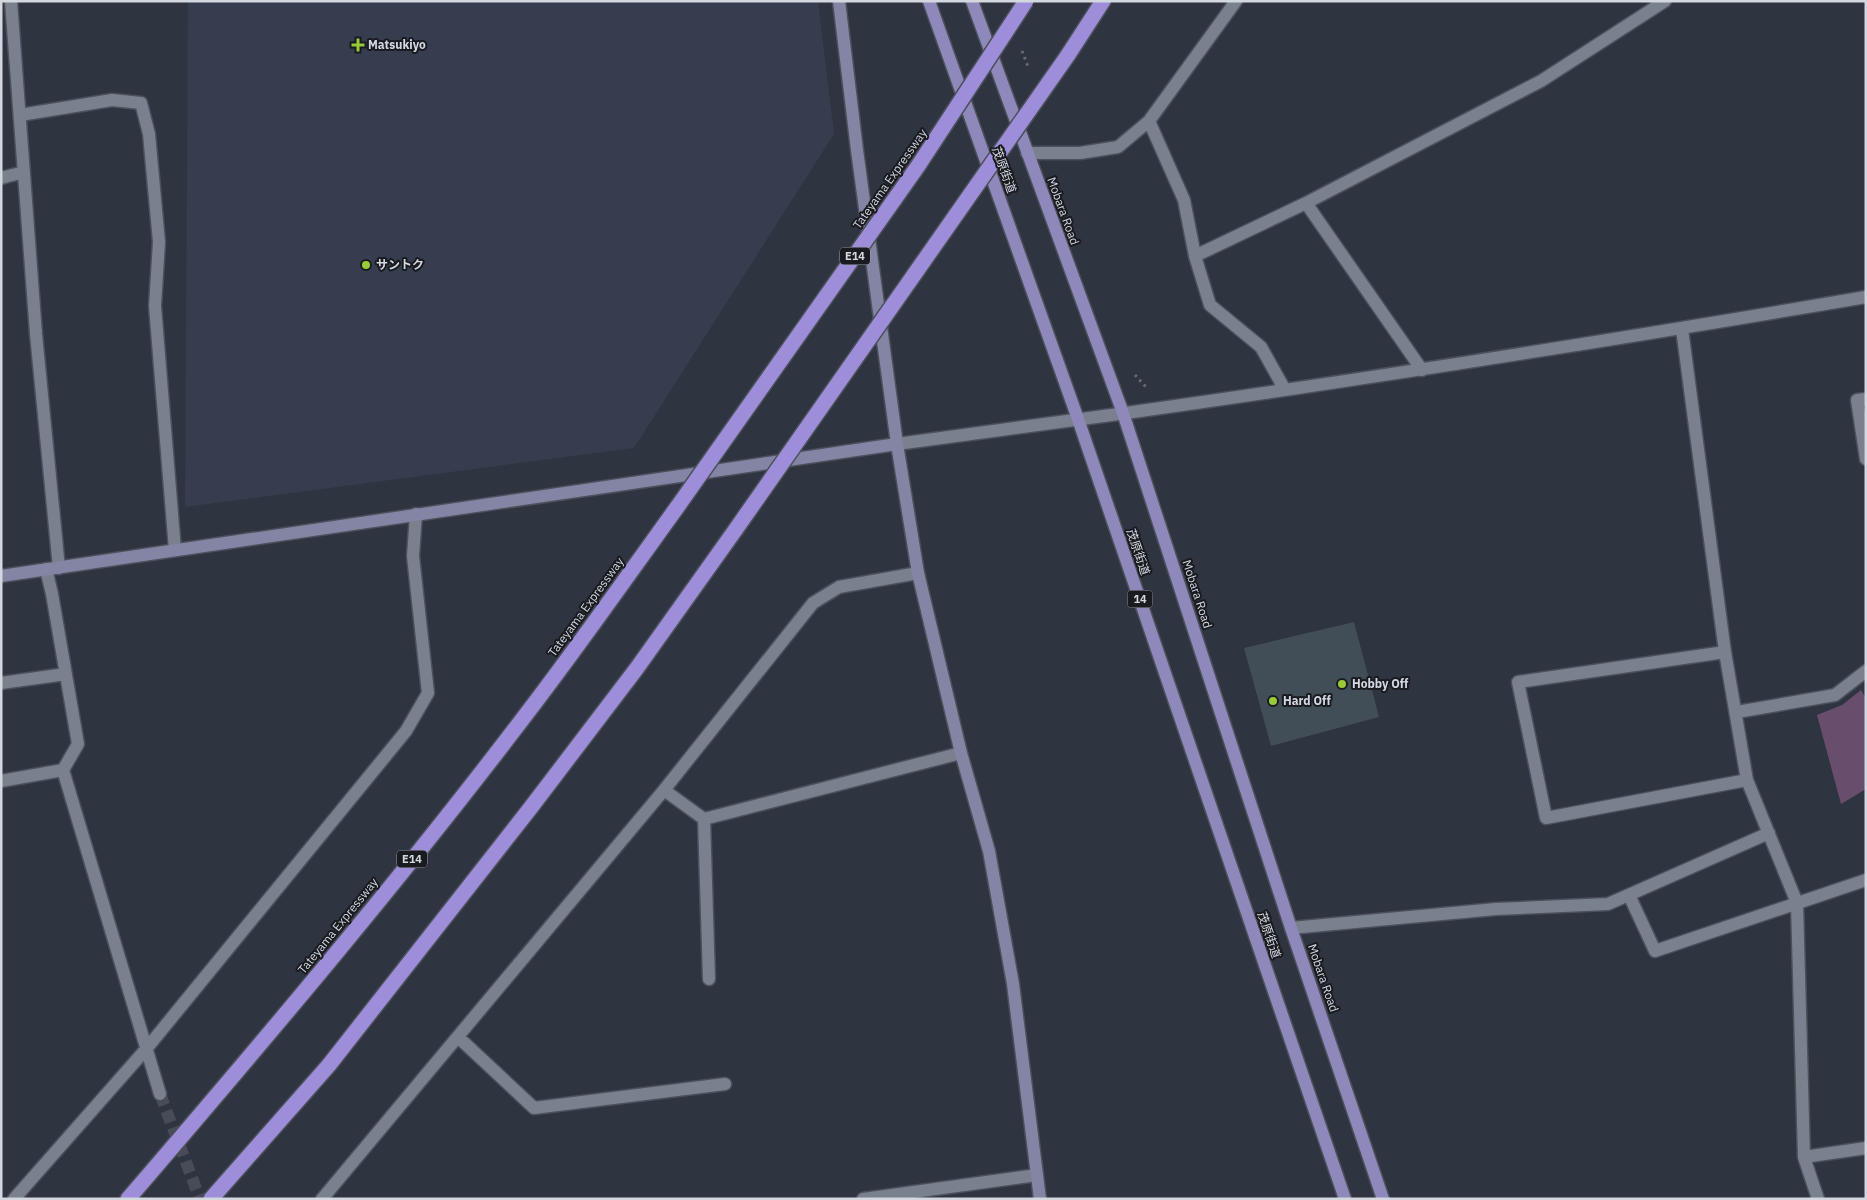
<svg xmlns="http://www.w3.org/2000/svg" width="1867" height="1200" font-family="'IBM Plex Sans','Noto Sans JP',sans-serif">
  <rect width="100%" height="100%" fill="#2e3440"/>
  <!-- built -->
  <path fill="#353d4f" d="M188 1H818L834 134 634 448 185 507Z"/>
  <!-- green -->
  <path fill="#684d6d" d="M1861 690 1866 698V789L1841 804 1817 715 1842 705Z"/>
  <!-- building -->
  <path fill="#414e57" d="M1354 622 1379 717 1271 746 1244 648Z"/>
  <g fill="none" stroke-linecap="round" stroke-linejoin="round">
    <!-- street-tunnel -->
    <path stroke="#474c58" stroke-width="12" stroke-dasharray="12 6" stroke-linecap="butt" d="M160 1094 200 1199"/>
    <!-- street casing -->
    <g stroke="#4b505a" stroke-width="15">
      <path id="street" d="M11 1 36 334 59 568
        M20 115 112 100 141 103 149 134 159 242 155 306 175 550
        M1149 121 1184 200 1195 256 1210 305 1261 347 1285 390
        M1027 153H1080L1118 147 1149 121 1236 1
        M1 178 24 172
        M1306 203 1422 370
        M1195 256 1306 203 1541 81 1665 1
        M1682 329 1725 652 1747 780 1797 903 1804 1157 1818 1199
        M1866 399 1857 400 1866 459
        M897 444C973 433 1050 424 1126 413 1373 378 1620 339 1866 297
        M1725 652 1518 682 1546 818 1747 780
        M1 683 66 674
        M1737 712 1835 695 1866 671
        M63 770 160 1094
        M1 781 63 770 78 744 52 594 46 569
        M664 790 704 819 961 753
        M704 819 709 979
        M1629 895 1655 951 1866 880
        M1291 928 1496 909 1608 904 1769 833
        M458 1037 534 1108 725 1084
        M1804 1157 1866 1148
        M14 1199 147 1048 406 731 428 693 413 556 416 514
        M322 1199 664 790 813 603 839 587 918 573
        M863 1199 1037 1175"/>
    </g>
    <!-- secondary casing -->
    <g stroke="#4b505a" stroke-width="15">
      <path id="secondary" d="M839 1 857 150 897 444 918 573 961 753 989 851 1013 984 1040 1199
        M1 576 897 444"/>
    </g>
    <!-- primary casing -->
    <g stroke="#4b505a" stroke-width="15">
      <path id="primary" d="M929 1 1078 419 1345 1199
        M972 1 1123 413 1291 928 1383 1199"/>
    </g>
    <!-- highway casing -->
    <g stroke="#4b505a" stroke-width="18">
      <path id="highway" d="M1068 55 1103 1
        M128 1199C268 1036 407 872 537 700 585 637 631 571 678 506
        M211 1199 329 1065 532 806 637 668 736 529"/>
    </g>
    <!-- path -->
    <path stroke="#656a75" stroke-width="3" stroke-dasharray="2.5 4" stroke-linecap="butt" d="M1022 51 1029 69
      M1135 375 1146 387"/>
    <!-- street -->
    <use href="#street" stroke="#79808e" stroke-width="12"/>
    <!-- secondary -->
    <use href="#secondary" stroke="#8484a4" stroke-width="12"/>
    <!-- primary -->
    <use href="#primary" stroke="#8f88bb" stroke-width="12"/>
    <!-- highway -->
    <use href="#highway" stroke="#9e8ed9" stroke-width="15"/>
    <!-- highway-bridge casing -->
    <g stroke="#4b505a" stroke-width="18" stroke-linecap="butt">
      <path id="highway-bridge" d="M678 506 918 166 1026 1
        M736 529 1068 55"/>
    </g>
    <!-- highway-bridge -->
    <use href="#highway-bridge" stroke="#9e8ed9" stroke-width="15"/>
  </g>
  <!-- markers -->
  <g fill="#98cb37" stroke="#191b21" stroke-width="2">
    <path d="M355.5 37.5h5v5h5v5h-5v5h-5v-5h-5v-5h5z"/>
    <circle cx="366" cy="265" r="5"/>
    <circle cx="1342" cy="684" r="5"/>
    <circle cx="1273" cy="701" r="5"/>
  </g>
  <g text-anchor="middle" stroke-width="4" stroke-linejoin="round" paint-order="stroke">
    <!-- shield labels -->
    <g fill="#191b21" stroke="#9b9fa6" stroke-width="1">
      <rect x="840" y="247.5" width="30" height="17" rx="4"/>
      <rect x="1127.5" y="590.5" width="25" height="17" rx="4"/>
      <rect x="397" y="850.5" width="30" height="17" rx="4"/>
    </g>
    <g font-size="11" font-weight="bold" fill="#d3d7df">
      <text x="855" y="260">E14</text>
      <text x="1140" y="603">14</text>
      <text x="412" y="863">E14</text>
    </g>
    <!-- poi labels -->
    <g font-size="12" font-weight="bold" fill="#d3d7df" stroke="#191b21" text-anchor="start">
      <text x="368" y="49">Matsukiyo</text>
      <text x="376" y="269">サントク</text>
      <text x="1352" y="688">Hobby Off</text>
      <text x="1283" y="705">Hard Off</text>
    </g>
    <!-- street labels -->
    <g font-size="12" fill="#d3d7df" stroke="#191b21">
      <text transform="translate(1004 170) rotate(70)" y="4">茂原街道</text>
      <text transform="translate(890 179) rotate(-55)" y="4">Tateyama Expressway</text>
      <text transform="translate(1063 211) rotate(70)" y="4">Mobara Road</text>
      <text transform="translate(1138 552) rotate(71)" y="4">茂原街道</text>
      <text transform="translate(1197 594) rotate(72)" y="4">Mobara Road</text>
      <text transform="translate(586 607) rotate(-54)" y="4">Tateyama Expressway</text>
      <text transform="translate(338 926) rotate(-51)" y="4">Tateyama Expressway</text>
      <text transform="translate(1269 935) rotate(71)" y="4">茂原街道</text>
      <text transform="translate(1323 978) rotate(71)" y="4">Mobara Road</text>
    </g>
  </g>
  <!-- border -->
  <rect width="1867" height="1200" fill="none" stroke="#d3d7df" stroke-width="5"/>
</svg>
